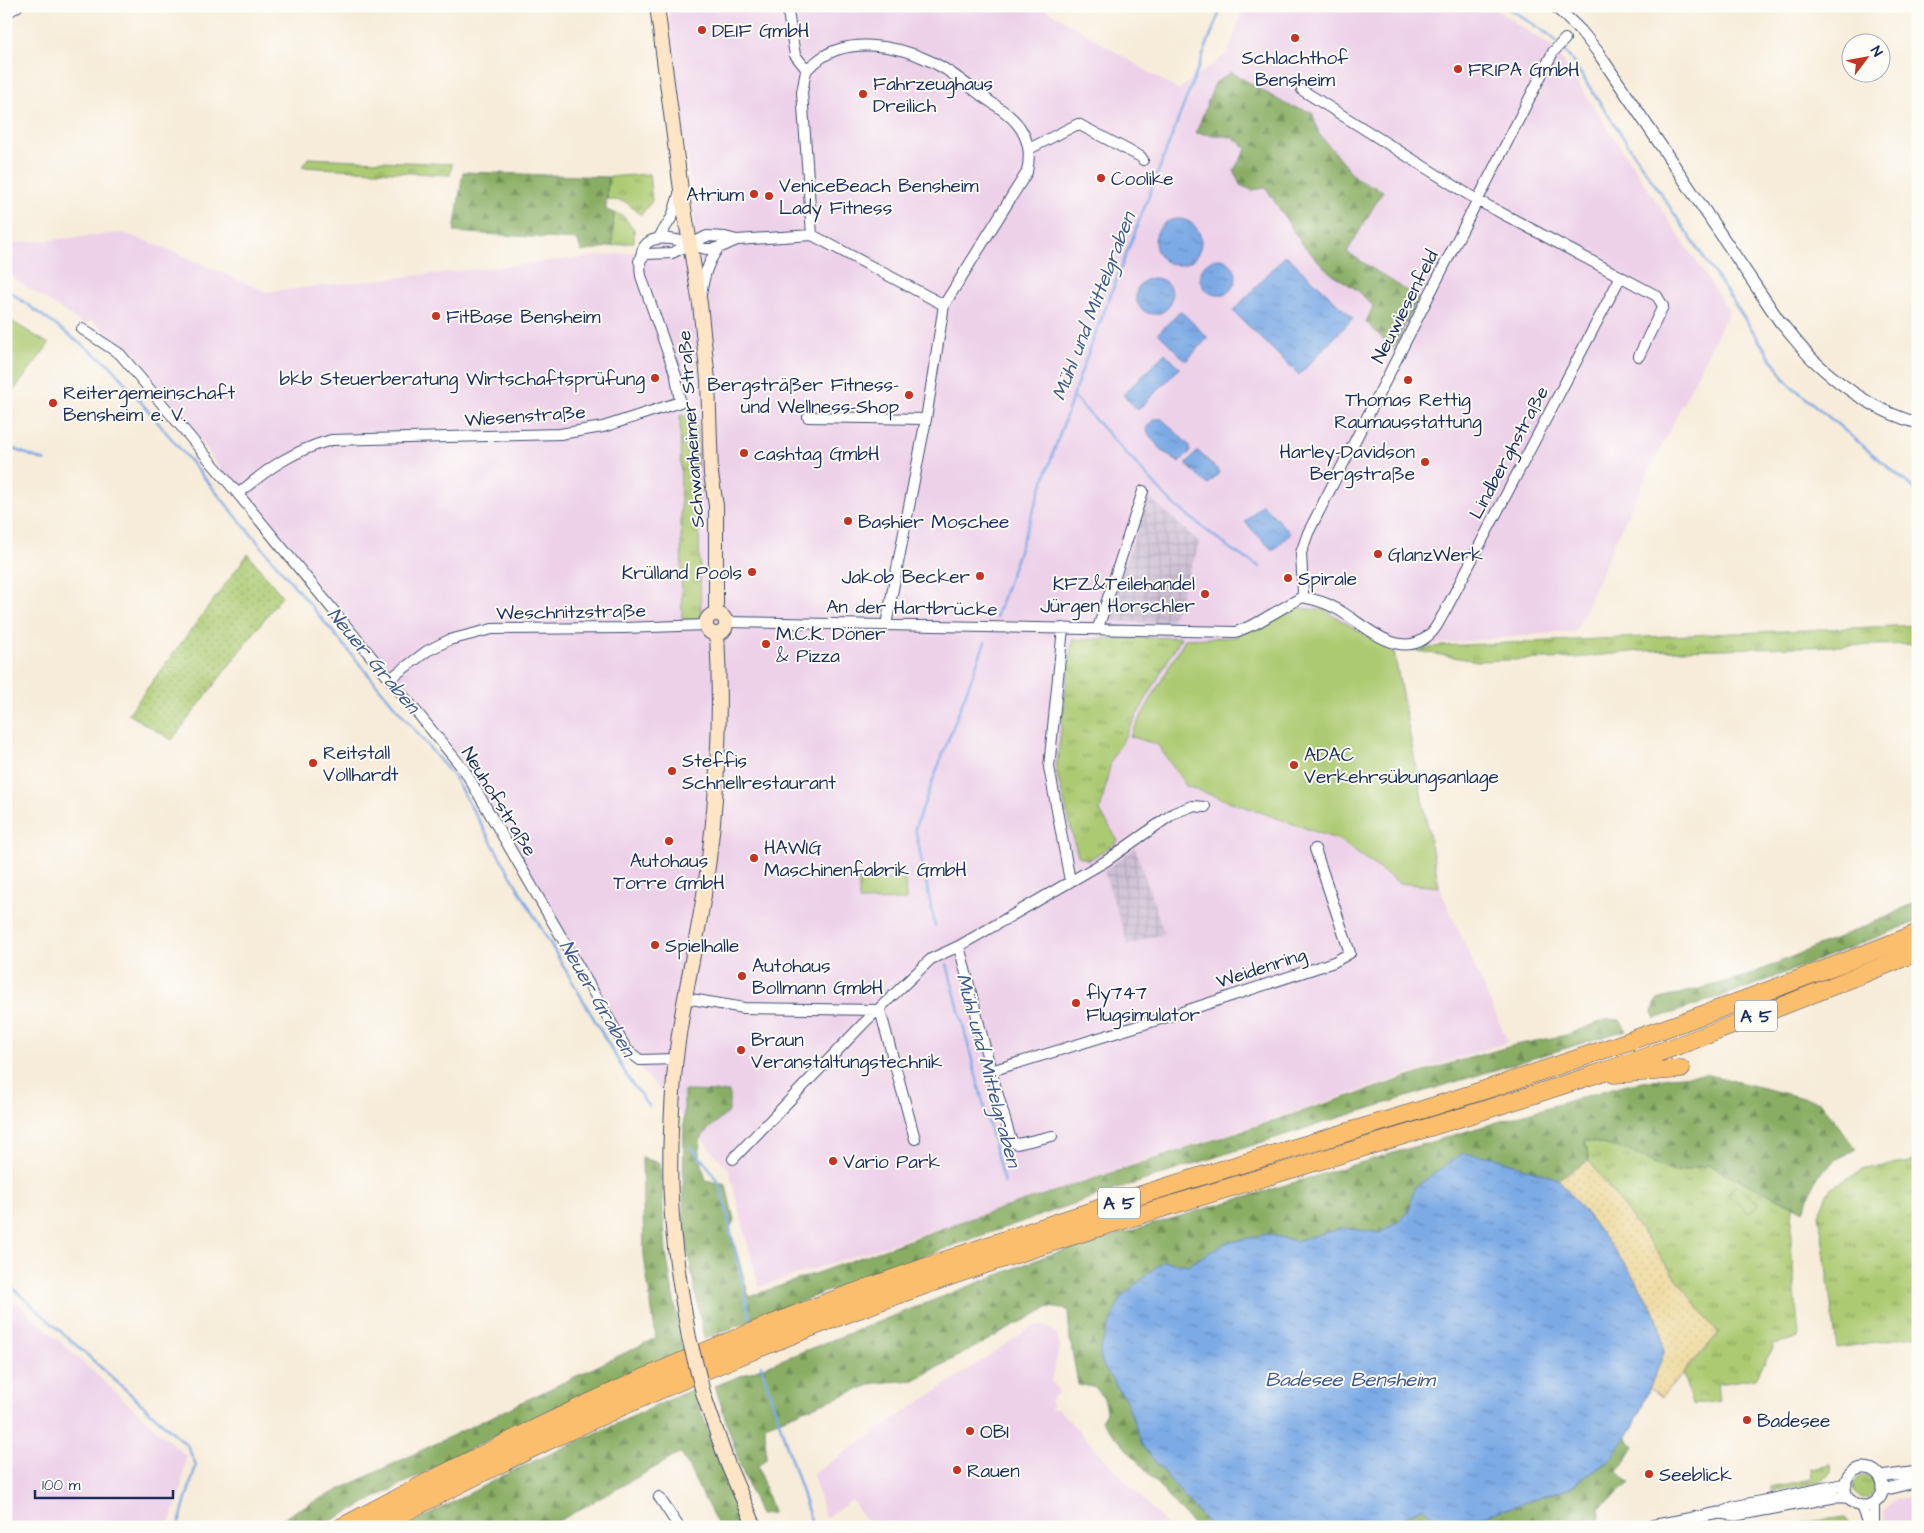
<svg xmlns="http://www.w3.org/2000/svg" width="1924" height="1533" font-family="'Architects Daughter',sans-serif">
  <defs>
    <pattern id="industrial-grid" width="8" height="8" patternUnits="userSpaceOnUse" patternTransform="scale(1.25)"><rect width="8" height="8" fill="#ccbfd4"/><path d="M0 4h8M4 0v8" fill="none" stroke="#afa4b8"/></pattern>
    <pattern id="grass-tufts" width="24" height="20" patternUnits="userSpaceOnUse" patternTransform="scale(1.25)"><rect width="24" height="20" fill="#acca71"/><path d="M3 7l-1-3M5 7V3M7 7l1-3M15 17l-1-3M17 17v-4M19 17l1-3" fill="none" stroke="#8ba460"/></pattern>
    <pattern id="forest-firs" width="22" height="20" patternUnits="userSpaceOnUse" patternTransform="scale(1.25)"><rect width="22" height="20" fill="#89ae63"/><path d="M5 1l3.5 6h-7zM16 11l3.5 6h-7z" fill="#6f8e55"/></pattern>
    <pattern id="sand-dots" width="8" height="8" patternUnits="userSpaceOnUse" patternTransform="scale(1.25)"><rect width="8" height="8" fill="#eeda9e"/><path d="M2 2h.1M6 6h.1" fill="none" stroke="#ccbb8a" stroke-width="1.8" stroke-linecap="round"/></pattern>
    <pattern id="garden-dots" width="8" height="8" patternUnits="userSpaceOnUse" patternTransform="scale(1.25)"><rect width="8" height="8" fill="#acca71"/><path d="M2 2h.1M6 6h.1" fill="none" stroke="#8ba460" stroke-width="1.8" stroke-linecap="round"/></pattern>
    <pattern id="water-ripples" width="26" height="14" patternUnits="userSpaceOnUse" patternTransform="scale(1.25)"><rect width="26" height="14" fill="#7caae5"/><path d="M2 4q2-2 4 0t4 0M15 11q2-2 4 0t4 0" fill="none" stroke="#658bbd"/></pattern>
  </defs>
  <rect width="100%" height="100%" fill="#fdfcf7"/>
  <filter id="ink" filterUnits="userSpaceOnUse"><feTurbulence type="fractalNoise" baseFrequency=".02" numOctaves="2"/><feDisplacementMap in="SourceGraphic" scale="10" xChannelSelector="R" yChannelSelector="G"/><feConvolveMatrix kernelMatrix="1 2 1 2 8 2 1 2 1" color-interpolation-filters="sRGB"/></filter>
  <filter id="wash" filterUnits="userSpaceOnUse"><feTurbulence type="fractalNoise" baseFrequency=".0096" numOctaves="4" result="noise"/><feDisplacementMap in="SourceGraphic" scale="20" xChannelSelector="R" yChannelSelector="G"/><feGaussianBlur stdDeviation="1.12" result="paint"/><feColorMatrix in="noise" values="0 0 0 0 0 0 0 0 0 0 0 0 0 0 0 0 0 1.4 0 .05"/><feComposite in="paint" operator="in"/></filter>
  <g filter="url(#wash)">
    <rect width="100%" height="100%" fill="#f7ecd9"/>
    <!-- built -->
    <path fill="#edd1e9" d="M668 6H1041L1178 90 1228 53 1244 6H1490L1556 50 1729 311 1618 534 1576 631 1414 646 1395 652 1442 893 1508 1042 759 1287 729 1170 634 1061 468 768 234 488 184 417 123 345 91 320 86 326 6 273V244L123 233 163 247 266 292 643 251 695 224Z
      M6 1293 186 1456 180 1495 168 1527H6Z
      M1033 1326H1042L1050 1328 1057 1335 1060 1347 1051 1380 1059 1392 1050 1400 1053 1406 1048 1409H1058L1169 1527H869L852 1500 825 1518 813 1474Z
      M1918 1494V1527H1883L1885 1510 1895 1500Z"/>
    <!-- industrial -->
    <path fill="url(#industrial-grid)" d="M1149 497 1200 543 1170 624 1105 621Z
      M1135 848 1164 933 1128 945 1104 871Z"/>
    <!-- grass -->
    <path fill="url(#grass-tufts)" stroke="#647c68" d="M308 158 452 164 450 175 302 167Z
      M649 174 652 201 641 215 626 202 607 199 608 177Z
      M614 213 623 216 634 229V242L612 246Z
      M680 415 696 417 701 613C696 621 691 622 682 622Z
      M1918 625V644L1639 651 1576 658 1477 661 1417 651 1440 646Z
      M1181 637 1111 761 1100 811 1118 841 1089 860 1078 856 1056 770 1072 640Z
      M1585 1140 1627 1150 1673 1172 1708 1165 1793 1206 1791 1244 1799 1338 1773 1344V1348L1756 1378 1717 1384 1719 1401 1692 1405 1683 1374 1718 1334 1589 1161Z
      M1918 1161V1335L1837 1348 1819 1214 1830 1188 1865 1169Z
      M1831 1465 1832 1473 1821 1482 1771 1491V1487L1812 1479 1811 1469Z
      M1853 1487a11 11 0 1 1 22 0a11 11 0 1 1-22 0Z
      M1845 1517 1854 1527H1802V1523Z"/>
    <!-- forest -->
    <path fill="url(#forest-firs)" stroke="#526e60" d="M1231 72 1287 105 1312 112 1319 134 1356 178 1383 191 1347 252 1418 298 1393 349 1366 322 1373 306 1357 290 1329 272 1302 244 1266 188 1252 190 1240 185 1234 170 1247 148 1232 137 1196 133 1215 83Z
      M463 172 608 177 606 210 614 213 612 246 582 252 577 240 454 232Z
      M1918 900V921L1749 987 1655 1019 1652 1012 1657 1000 1744 977 1889 916Z
      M1608 1019 1620 1020 1626 1030C1315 1124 1005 1219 704 1339L683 1225 684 1091 729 1092V1112C721 1119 708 1128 702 1137 696 1146 703 1170 706 1180L726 1185 734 1220 730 1228 749 1297 963 1221 1452 1063 1515 1045 1567 1035Z
      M1706 1074 1820 1102 1857 1149 1835 1160 1816 1178 1804 1211 1708 1165 1673 1172 1627 1150 1585 1140 1589 1161 1558 1179 1492 1157 1414 1188C1409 1221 1405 1215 1381 1233L1343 1228 1296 1241 1267 1234 1223 1244 1189 1265 1163 1261 1101 1363 1126 1400 1143 1447 1186 1499 1211 1527H1195L1101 1420 1106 1412 1104 1399 1096 1388 1078 1384 1070 1339 1068 1310 1049 1307 914 1380 875 1383 765 1425 766 1459 758 1466 773 1513 760 1515 740 1465 715 1386 1046 1256 1616 1087 1669 1077Z
      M642 1158 660 1163 666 1253 683 1353 519 1424 319 1527H270L297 1510 656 1338 644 1257Z
      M693 1389 743 1527H719L681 1453 548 1527H406L508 1473Z
      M1626 1436 1634 1447 1618 1472 1630 1483 1599 1508 1601 1519 1557 1527H1394L1405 1516 1423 1507 1439 1520 1485 1516 1571 1487 1611 1458Z"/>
    <!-- sand -->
    <path fill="url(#sand-dots)" stroke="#84847e" d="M1589 1161 1718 1334 1662 1397 1649 1388 1664 1353 1653 1308 1634 1277 1610 1244 1558 1179Z"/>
    <!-- garden -->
    <path fill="url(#garden-dots)" stroke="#647c68" d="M248 554 282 596 172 740 128 714Z"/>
    <!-- pitch -->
    <path fill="#acca71" stroke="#647c68" d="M6 318 49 344 6 401Z
      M1294 608 1325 610 1394 653 1439 887 1399 883 1339 840 1186 786 1158 745 1130 736 1185 639 1235 637Z
      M905 879 906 900 859 901V880Z
      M1737 1185 1758 1203 1749 1213 1728 1195Z"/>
    <!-- water -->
    <path fill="url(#water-ripples)" stroke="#4c6ca2" d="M1155 242a23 23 0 1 1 46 0a23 23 0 1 1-46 0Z
      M1286 255 1353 318 1299 375 1233 311Z
      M1200 277a18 18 0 1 1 36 0a18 18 0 1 1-36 0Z
      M1136 296a18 18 0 1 1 36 0a18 18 0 1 1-36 0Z
      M1181 311 1208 338 1186 361 1158 333Z
      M1165 353 1180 368 1138 410 1123 395Z
      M1154 419H1162L1189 445 1190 452 1180 462C1169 460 1149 438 1146 428Z
      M1198 451 1220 472 1208 485 1186 464Z
      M1262 504 1291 533 1273 551 1245 522Z
      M1463 1153 1492 1157 1558 1179 1610 1244 1634 1277 1653 1308 1661 1328 1664 1353 1633 1428 1611 1458 1570 1487 1485 1516 1438 1520 1423 1507 1405 1516 1394 1527H1211L1186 1499 1143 1447 1126 1400 1101 1363 1100 1348 1121 1297 1163 1261 1189 1265 1223 1244 1267 1234 1296 1241 1343 1228 1381 1233C1405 1215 1409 1221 1414 1188Z"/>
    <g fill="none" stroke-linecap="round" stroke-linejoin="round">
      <!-- stream -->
      <path stroke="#7caae5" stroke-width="2.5" d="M1505 6 1551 36 1558 44
        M1562 48 1570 58 1787 382 1918 492
        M6 289 110 365 453 776 630 1081 649 1106
        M1074 397 1172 503 1232 550 1260 567
        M6 446 45 461
        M996 617 1087 356 1222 6
        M935 926 915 828 985 642
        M947 964 1004 1183
        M690 1146 707 1165 721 1187 750 1319
        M6 1282 187 1445 196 1465 178 1527
        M761 1365 813 1527"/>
    </g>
  </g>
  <g filter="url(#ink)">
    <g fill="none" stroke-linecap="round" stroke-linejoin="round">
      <!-- minor casing -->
      <g stroke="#3c4b70" stroke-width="12">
        <path id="minor" d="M787 6 795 55 807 70
          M1302 90 1477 200 1657 296 1663 306 1639 356
          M1029 149 1078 124 1141 157 1143 160
          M812 235 802 92C804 86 804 75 807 70 809 67 813 64 816 62 845 36 896 45 928 60 948 69 965 83 982 96 996 106 1014 116 1022 131 1030 145 1030 157 1027 172L944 305
          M658 239 672 217 680 191
          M639 261 646 254 672 253 707 236 725 237 737 240 812 235 944 305 926 419 886 625
          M701 295C704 276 707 263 719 247
          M82 329 120 354 238 494 465 771 627 1050 640 1060 676 1059
          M808 417 926 419
          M238 494C268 468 293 451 331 440L560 434 603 427 680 402 676 376 641 276C637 244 647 233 681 241 689 243 698 248 707 249 717 250 728 244 737 240
          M1302 597 1303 592 1301 553 1308 533 1553 52 1565 39
          M726 622 1236 632 1255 624 1302 597C1313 599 1325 602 1335 608 1363 622 1401 666 1432 632 1437 627 1440 619 1444 613L1620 278
          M1063 628 1049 767 1070 881
          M1098 628 1143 491
          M391 678 427 651 449 640 492 629 624 628 706 625
          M959 946 991 1071 1010 1137 1013 1142 1017 1144 1052 1136
          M685 998 744 1008 880 1010
          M880 1010 915 1139
          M991 1071 1164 1018 1334 962 1350 953 1315 849
          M733 1159 863 1024 931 959 959 946 1106 861 1174 813 1192 806 1205 807
          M659 1497 679 1527
          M1874 1504V1527
          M1861 1506 1869 1527"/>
      </g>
      <!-- tertiary casing -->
      <g stroke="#3c4b70" stroke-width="13">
        <path id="tertiary" d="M1555 6 1581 31 1597 51 1780 322C1791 334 1801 348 1813 360 1842 387 1879 413 1918 423
          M6 13 17 6
          M1845 1487a19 19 0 1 1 38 0a19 19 0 1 1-38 0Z
          M1880 1477 1918 1472
          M1883 1490 1918 1481
          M1726 1511 1734 1507 1846 1484
          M1646 1527 1719 1513 1736 1515 1834 1497H1848"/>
      </g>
      <!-- secondary casing -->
      <g stroke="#3c4b70" stroke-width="16">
        <path id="secondary" d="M657 6 681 190 700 304 708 380 711 474 716 506V613
          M706 624a10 10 0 1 1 20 0a10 10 0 1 1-20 0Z
          M689 1338C681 1292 673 1246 671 1199 669 1159 671 1118 674 1078 679 1016 694 956 704 895 717 809 722 721 717 634
          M704 1396 728 1465 755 1527"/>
      </g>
      <!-- motorway casing -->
      <g stroke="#3c4b70" stroke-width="19">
        <path id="motorway" d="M1614 1074 1681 1069
          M342 1527C499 1443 659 1366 826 1303 932 1264 1039 1228 1147 1193 1241 1163 1336 1136 1431 1107 1595 1055 1758 997 1918 933
          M377 1527C552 1433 734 1353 922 1286 1143 1208 1370 1150 1593 1075 1702 1039 1810 995 1918 952"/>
      </g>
      <!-- minor -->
      <use href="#minor" stroke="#fff" stroke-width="10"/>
      <!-- tertiary -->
      <use href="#tertiary" stroke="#fff" stroke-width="11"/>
      <!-- secondary -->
      <use href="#secondary" stroke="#fde5c5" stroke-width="14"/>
      <!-- motorway -->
      <use href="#motorway" stroke="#fabe6d" stroke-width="18"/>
      <!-- secondary-bridge casing -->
      <g stroke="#3c4b70" stroke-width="16" stroke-linecap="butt">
        <path id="secondary-bridge" d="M689 1338 704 1396"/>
      </g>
      <!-- secondary-bridge -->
      <use href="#secondary-bridge" stroke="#fde5c5" stroke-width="14"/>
    </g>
  </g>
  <!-- markers -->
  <g fill="#c8321e" stroke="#fdfcf7" stroke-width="2">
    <circle cx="702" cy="30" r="5"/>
    <circle cx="1295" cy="38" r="5"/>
    <circle cx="1458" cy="69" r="5"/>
    <circle cx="863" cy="94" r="5"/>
    <circle cx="1101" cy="178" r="5"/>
    <circle cx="754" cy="194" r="5"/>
    <circle cx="769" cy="196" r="5"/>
    <circle cx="436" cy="316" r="5"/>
    <circle cx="655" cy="378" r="5"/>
    <circle cx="1408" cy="380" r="5"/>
    <circle cx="909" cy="395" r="5"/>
    <circle cx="53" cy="403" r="5"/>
    <circle cx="744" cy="453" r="5"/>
    <circle cx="1425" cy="462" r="5"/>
    <circle cx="848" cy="521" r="5"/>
    <circle cx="1378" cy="554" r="5"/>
    <circle cx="752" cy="572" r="5"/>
    <circle cx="980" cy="576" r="5"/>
    <circle cx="1288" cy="578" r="5"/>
    <circle cx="1205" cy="594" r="5"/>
    <circle cx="766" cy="644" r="5"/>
    <circle cx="313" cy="763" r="5"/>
    <circle cx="1294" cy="765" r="5"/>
    <circle cx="672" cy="771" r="5"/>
    <circle cx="669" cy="841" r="5"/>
    <circle cx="754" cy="858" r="5"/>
    <circle cx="655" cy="945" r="5"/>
    <circle cx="742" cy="976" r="5"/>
    <circle cx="1076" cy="1003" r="5"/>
    <circle cx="741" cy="1050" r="5"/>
    <circle cx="833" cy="1161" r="5"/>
    <circle cx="1747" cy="1420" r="5"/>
    <circle cx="970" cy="1431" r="5"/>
    <circle cx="957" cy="1470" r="5"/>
    <circle cx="1649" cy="1474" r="5"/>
  </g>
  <g text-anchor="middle" stroke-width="4" stroke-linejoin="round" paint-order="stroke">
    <!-- shield labels -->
    <g fill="#fdfcf7" stroke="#5f6c8c" stroke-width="1">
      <rect x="1735" y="1000.5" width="42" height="31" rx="4"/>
      <rect x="1098" y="1187.5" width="42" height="31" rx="4"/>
    </g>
    <g font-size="18" font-weight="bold" fill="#1b2f5e">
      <text x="1756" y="1022">A 5</text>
      <text x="1119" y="1209">A 5</text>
    </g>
    <!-- poi labels -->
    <g font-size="19" fill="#1b2f5e" stroke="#fdfcf7" text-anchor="start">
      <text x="712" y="37">DEIF GmbH</text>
      <text x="1295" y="64" text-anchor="middle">Schlachthof<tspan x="1295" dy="22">Bensheim</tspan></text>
      <text x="1468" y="76">FRIPA GmbH</text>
      <text x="873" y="90">Fahrzeughaus<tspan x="873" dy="22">Dreilich</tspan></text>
      <text x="1111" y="185">Coolike</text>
      <text x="779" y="192">VeniceBeach Bensheim<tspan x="779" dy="22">Lady Fitness</tspan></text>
      <text x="744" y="201" text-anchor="end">Atrium</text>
      <text x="446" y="323">FitBase Bensheim</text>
      <text x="645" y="385" text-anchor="end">bkb Steuerberatung Wirtschaftsprüfung</text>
      <text x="899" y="391" text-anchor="end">Bergsträßer Fitness-<tspan x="899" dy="22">und Wellness-Shop</tspan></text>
      <text x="63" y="399">Reitergemeinschaft<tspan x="63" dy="22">Bensheim e. V.</tspan></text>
      <text x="1408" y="406" text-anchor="middle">Thomas Rettig<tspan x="1408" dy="22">Raumausstattung</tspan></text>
      <text x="1415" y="458" text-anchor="end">Harley-Davidson<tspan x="1415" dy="22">Bergstraße</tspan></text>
      <text x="754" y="460">cashtag GmbH</text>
      <text x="858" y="528">Bashier Moschee</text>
      <text x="1388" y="561">GlanzWerk</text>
      <text x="742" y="579" text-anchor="end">Krülland Pools</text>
      <text x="970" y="583" text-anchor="end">Jakob Becker</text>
      <text x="1298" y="585">Spirale</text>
      <text x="1195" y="590" text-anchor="end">KFZ&amp;Teilehandel<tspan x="1195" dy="22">Jürgen Horschler</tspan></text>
      <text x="776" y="640">M.C.K. Döner<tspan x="776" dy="22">&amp; Pizza</tspan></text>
      <text x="323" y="759">Reitstall<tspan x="323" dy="22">Vollhardt</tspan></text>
      <text x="1304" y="761">ADAC<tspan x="1304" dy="22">Verkehrsübungsanlage</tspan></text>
      <text x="682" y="767">Steffis<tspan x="682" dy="22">Schnellrestaurant</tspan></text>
      <text x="764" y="854">HAWIG<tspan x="764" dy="22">Maschinenfabrik GmbH</tspan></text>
      <text x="669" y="867" text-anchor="middle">Autohaus<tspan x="669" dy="22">Torre GmbH</tspan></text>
      <text x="665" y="952">Spielhalle</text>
      <text x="752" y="972">Autohaus<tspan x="752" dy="22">Bollmann GmbH</tspan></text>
      <text x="1086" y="999">fly747<tspan x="1086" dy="22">Flugsimulator</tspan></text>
      <text x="751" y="1046">Braun<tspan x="751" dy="22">Veranstaltungstechnik</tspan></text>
      <text x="843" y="1168">Vario Park</text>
      <text x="1757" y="1427">Badesee</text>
      <text x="980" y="1438">OBI</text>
      <text x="967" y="1477">Rauen</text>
      <text x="1659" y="1481">Seeblick</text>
    </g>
    <!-- street labels -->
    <g font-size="19" fill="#1b2f5e" stroke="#fdfcf7">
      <text transform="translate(1404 306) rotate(-63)" y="7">Neuwiesenfeld</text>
      <text transform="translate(525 415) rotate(-4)" y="7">Wiesenstraße</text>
      <text transform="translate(690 429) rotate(-94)" y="7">Schwanheimer Straße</text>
      <text transform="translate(1508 452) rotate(-62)" y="7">Lindberghstraße</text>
      <text transform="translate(912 607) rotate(1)" y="7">An der Hartbrücke</text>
      <text transform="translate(571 611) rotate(-1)" y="7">Weschnitzstraße</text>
      <text transform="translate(500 801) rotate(58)" y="7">Neuhofstraße</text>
      <text transform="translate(1261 967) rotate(-18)" y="7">Weidenring</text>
    </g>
    <!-- water labels -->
    <g font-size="20" font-style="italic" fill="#3d5a8d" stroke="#fdfcf7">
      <text transform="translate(1093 306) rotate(-69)" y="7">Mühl und Mittelgraben</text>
      <text transform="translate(374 660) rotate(50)" y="7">Neuer Graben</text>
      <text transform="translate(598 998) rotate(60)" y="7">Neuer Graben</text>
      <text transform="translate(989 1070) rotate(75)" y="7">Mühl und Mittelgraben</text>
      <text x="1350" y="1386">Badesee Bensheim</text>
    </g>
  </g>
  <!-- margin -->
  <rect width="1924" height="1533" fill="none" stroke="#fdfcf7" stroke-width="25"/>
  <!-- north arrow -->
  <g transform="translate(1866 58) rotate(58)"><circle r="24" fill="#fdfcf7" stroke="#a3aaba"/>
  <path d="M0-4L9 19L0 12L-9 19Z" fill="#c8321e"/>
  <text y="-8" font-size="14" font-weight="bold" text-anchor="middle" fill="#1b2f5e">N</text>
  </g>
  <!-- scale -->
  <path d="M35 1490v8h138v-8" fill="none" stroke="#1b2f5e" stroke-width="2.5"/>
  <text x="42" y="1490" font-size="15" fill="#1b2f5e" stroke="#fdfcf7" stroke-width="4" paint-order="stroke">100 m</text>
</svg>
